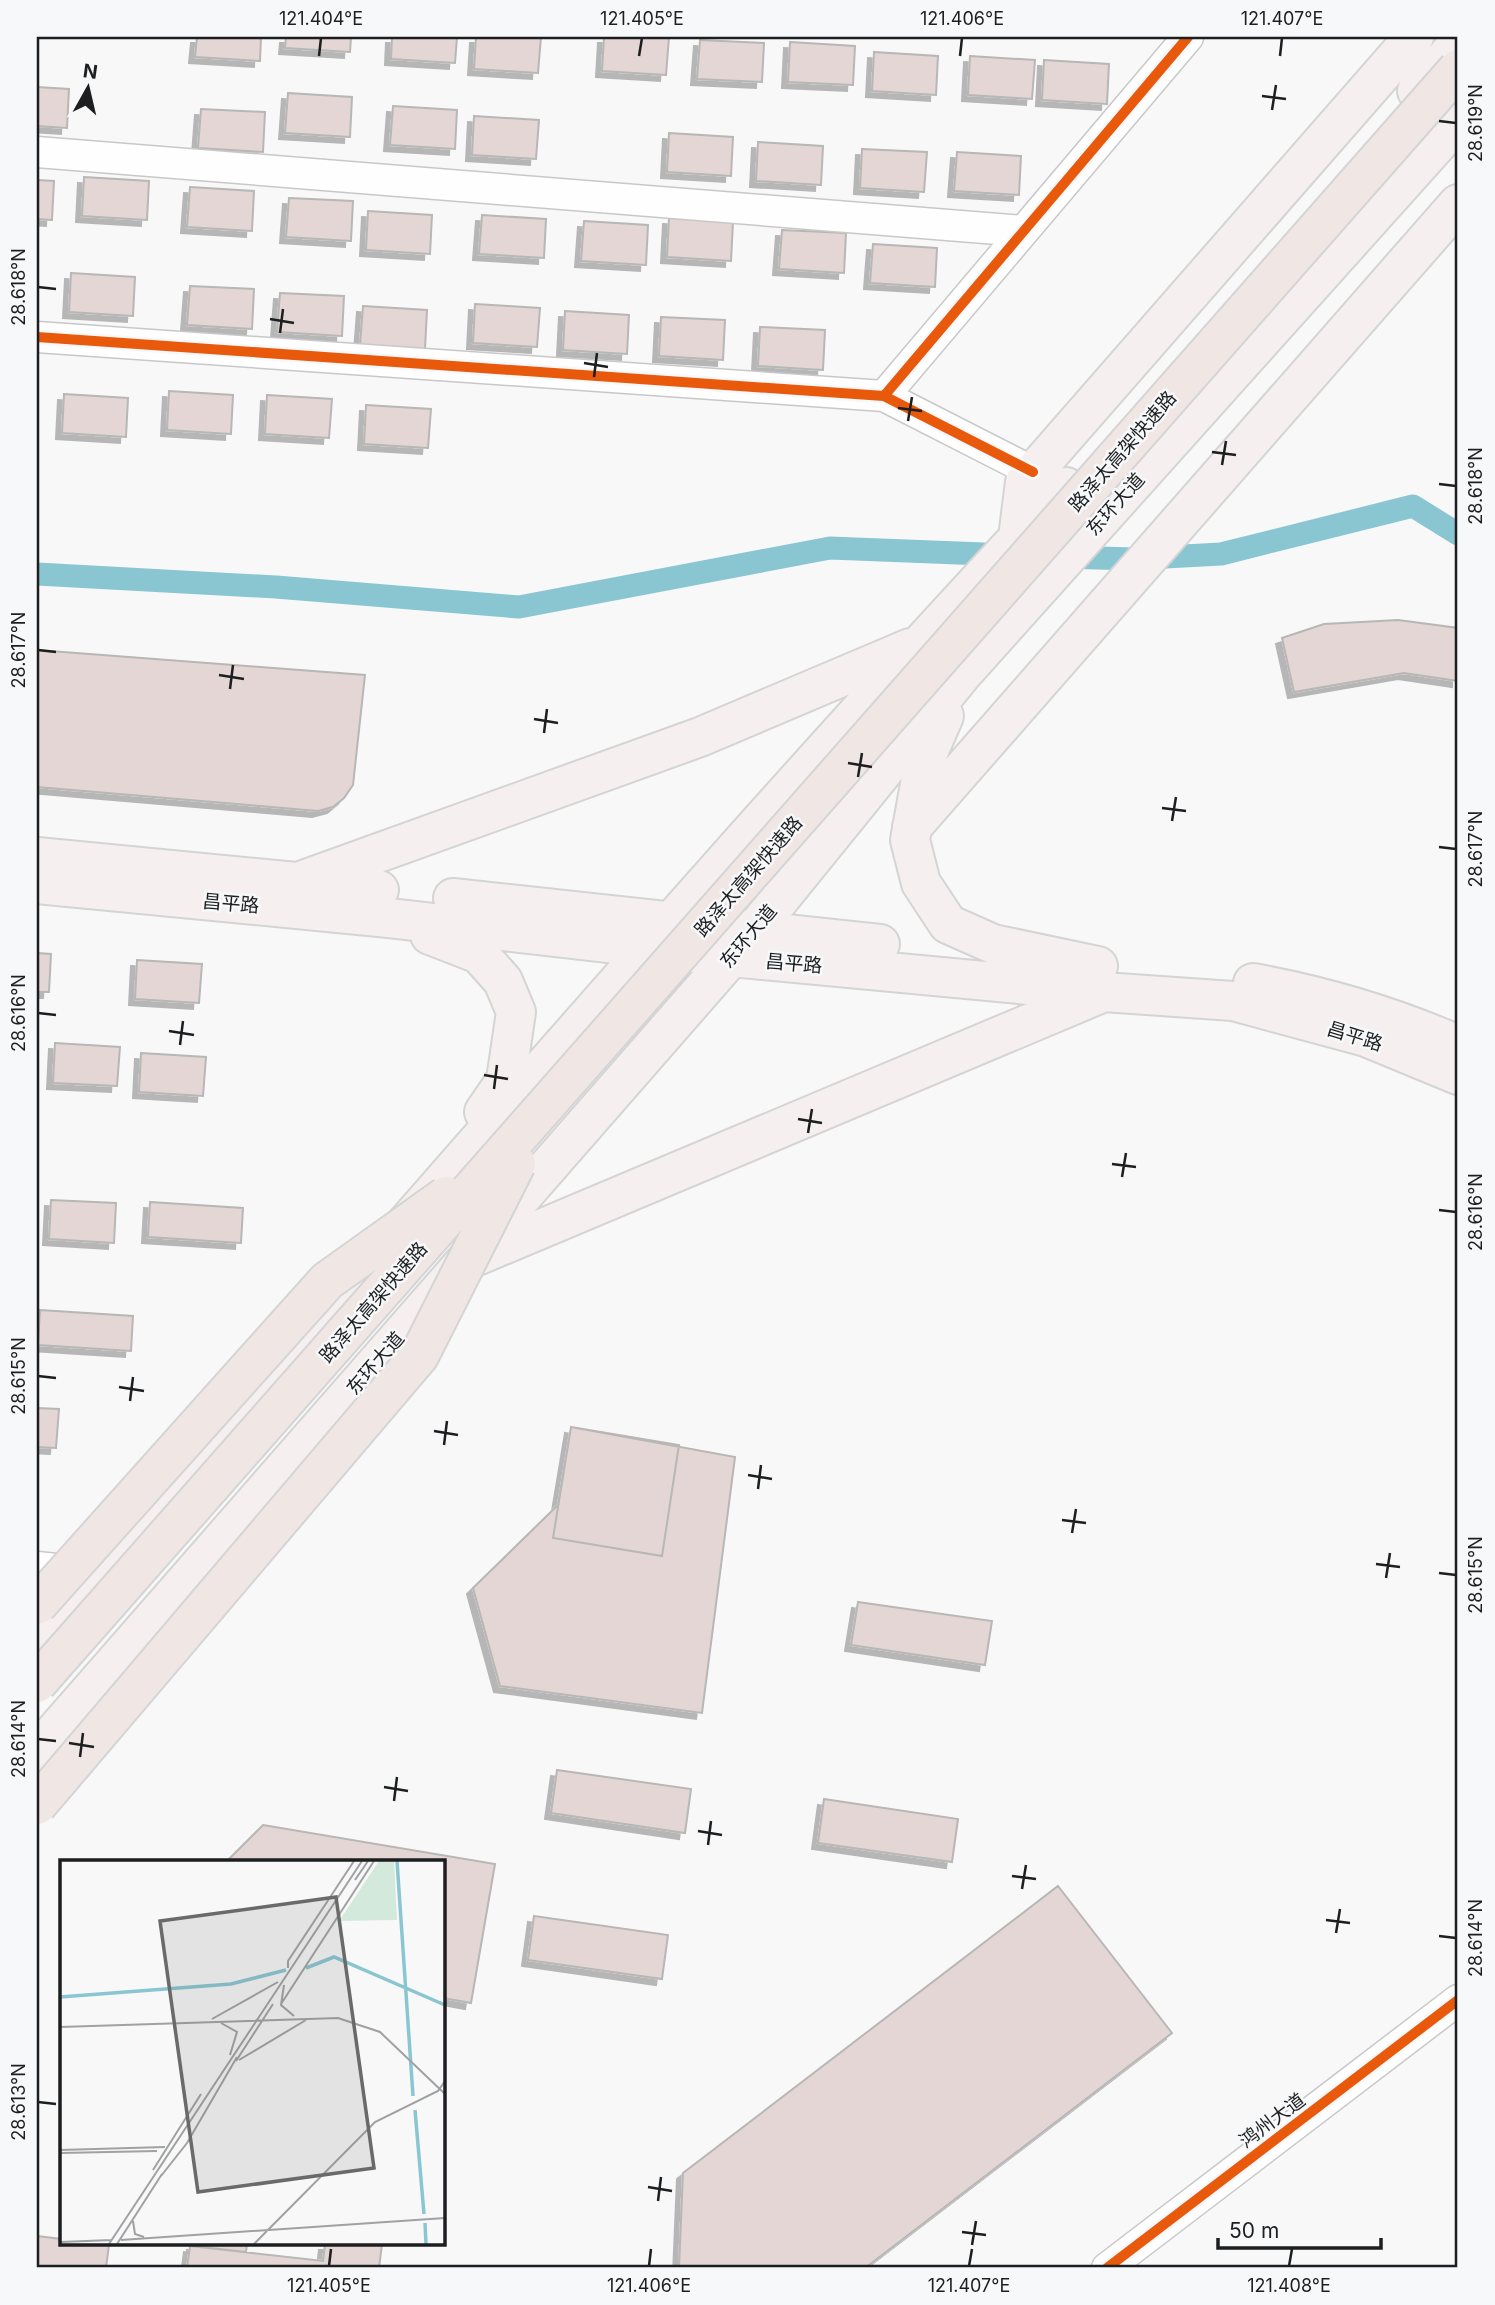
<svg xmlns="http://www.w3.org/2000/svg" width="1495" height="2305" font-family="Inter,'Noto Sans SC',sans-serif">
  <defs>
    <filter id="shadow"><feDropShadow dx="-6" dy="6" stdDeviation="0" flood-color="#0004"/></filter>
  </defs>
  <rect width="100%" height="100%" fill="#f8f8f9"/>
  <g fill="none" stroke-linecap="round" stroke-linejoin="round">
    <!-- canal -->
    <path stroke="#89c6d2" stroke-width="23" d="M1060 557 1134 559
      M1165 557 1221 554 1413 506 1458 534
      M37 574 276 587 519 607 830 548 1009 555"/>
  </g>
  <!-- building -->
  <path fill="#e4d6d4" stroke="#b7b7b6" stroke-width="2" filter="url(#shadow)" d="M197 37H261L260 61 195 57Z
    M286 37H351L350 52 285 48Z
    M392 37H457L455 63 391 59Z
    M476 37H541L538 73 474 69Z
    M604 37H669L666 75 602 71Z
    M700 40 764 43 762 82 697 79Z
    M790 42 855 46 853 85 788 82Z
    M874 52 938 56 936 95 872 91Z
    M970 56 1035 60 1032 99 968 95Z
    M1044 60 1109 64 1107 104 1042 100Z
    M37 87 69 89 67 128 37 126Z
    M288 93 352 97 350 137 285 133Z
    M393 106 457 110 455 149 390 145Z
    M201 109 265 112 263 152 198 148Z
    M474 116 539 120 536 159 472 155Z
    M669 133 733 137 731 176 667 172Z
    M758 142 823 146 821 185 756 181Z
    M862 149 927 152 924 192 860 188Z
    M957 152 1021 156 1019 195 954 191Z
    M84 177 149 181 147 220 82 216Z
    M37 180 54 181 52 220 37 219Z
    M190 187 254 191 252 231 187 227Z
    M289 198 353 201 351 241 286 237Z
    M368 211 432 215 430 254 366 250Z
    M482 215 546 219 544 258 479 254Z
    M669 218 733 221 731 261 667 257Z
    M584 221 648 225 646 265 581 261Z
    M782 230 846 233 844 273 779 269Z
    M873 244 937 248 935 287 870 283Z
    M71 273 135 277 133 316 69 312Z
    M190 286 254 289 252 329 187 325Z
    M280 293 344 296 342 336 277 332Z
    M475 304 540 308 537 347 473 343Z
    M363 306 427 310 425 349 360 345Z
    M565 311 629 315 627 354 563 350Z
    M661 317 725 320 723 360 659 356Z
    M760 327 825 330 823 370 758 366Z
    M169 391 233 395 231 434 167 430Z
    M64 394 128 398 126 437 62 433Z
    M267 395 332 399 329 438 265 434Z
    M366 405 431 409 428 448 364 444Z
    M1398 620 1458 628V681L1404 673 1294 692 1282 638 1324 624Z
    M37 650 365 675 353 785 344 798 333 807 318 811 37 787Z
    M37 953 51 954 49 992H37Z
    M137 960 202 964 199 1003 135 999Z
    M55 1043 120 1047 117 1086 53 1083Z
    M141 1053 206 1057 203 1096 139 1092Z
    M51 1200 116 1203 114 1243 49 1239Z
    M150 1202 243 1208 241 1243 148 1237Z
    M40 1310 133 1316 131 1351 38 1345Z
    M37 1408 59 1409 56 1448 37 1447Z
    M571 1427 679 1445 662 1556 553 1538Z
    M571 1427 735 1457 702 1713 500 1686 473 1588 558 1505Z
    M858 1602 992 1621 985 1665 851 1645Z
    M557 1770 691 1789 685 1833 551 1813Z
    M824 1799 958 1819 952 1862 818 1843Z
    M263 1825 495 1864 471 2003 443 1998V1862H226Z
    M1058 1886 1172 2033 865 2268H679L683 2173Z
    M534 1916 668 1935 662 1979 528 1960Z
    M37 2236 61 2239V2244L109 2245 106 2268H37Z
    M193 2244H247L246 2252 193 2246Z
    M325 2244H382L379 2268H187L190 2246 323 2261Z"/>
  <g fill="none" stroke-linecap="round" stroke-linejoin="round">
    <!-- minor casing -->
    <g stroke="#c8c8c9" stroke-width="33">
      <path id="minor" d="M37 152 1023 231
        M37 337 884 396 1033 472
        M884 396 1188 37
        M37 1567 85 1572
        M1107 2268 1458 2000"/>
    </g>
    <!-- major casing -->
    <g stroke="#d4d4d4" stroke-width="42">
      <path id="major" d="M1417 91 1458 44
        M1018 538 1025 482 1414 37
        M944 716 924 762 910 840 921 883 948 924 993 944 1098 966
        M912 827 1458 204
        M37 857 379 890
        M306 879 700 737 910 648
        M37 884 389 918 730 957 1103 992 1233 1001 1366 1037 1458 1075
        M453 898 880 944
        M430 935 479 954 503 981 516 1012 506 1080 484 1112
        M1253 983C1324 996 1392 1016 1458 1045
        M472 1258 1097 995
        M37 1644C380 1258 713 863 1066 487
        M37 1752 753 932 962 674 1458 121"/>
    </g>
    <!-- minor -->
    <use href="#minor" stroke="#fefefe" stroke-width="30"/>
    <!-- major -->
    <use href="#major" stroke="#f5f0ef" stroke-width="38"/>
    <!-- highway-bridge casing -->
    <g stroke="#d4d4d4" stroke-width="42" stroke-linecap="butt">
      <path id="highway-bridge" d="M37 1605 327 1281 446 1196
        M37 1683 1458 69
        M37 1805 419 1356 516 1164"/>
    </g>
    <!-- highway-bridge -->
    <use href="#highway-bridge" stroke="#f0e7e5" stroke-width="38"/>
    <!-- cycleway casing -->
    <g stroke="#f7f8fa" stroke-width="15">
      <path id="cycleway" d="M37 337 884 396 1033 472
        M884 396 1188 37
        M1107 2268 1458 2000"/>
    </g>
    <!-- cycleway -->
    <use href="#cycleway" stroke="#e8590c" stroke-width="10"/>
  </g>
  <!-- ticks -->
  <path fill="none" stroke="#1d1e1f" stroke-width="2.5" d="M319 56 321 38M639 56 642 38M960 56 962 38M1280 56 1282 38M1262 96 1286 99M1272 110 1276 85M1439 121 1456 123M38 287 56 289M270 319 294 323M280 333 283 309M584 363 608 367M594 377 597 353M898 408 922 411M908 421 912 397M1212 452 1236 455M1222 465 1226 441M1439 484 1456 486M38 650 56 652M219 675 244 679M230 689 233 665M534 719 558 723M544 733 547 709M848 763 872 767M858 777 862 753M1162 808 1186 811M1172 821 1176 797M1439 847 1456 849M38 1013 56 1015M169 1031 194 1035M180 1045 183 1021M484 1075 508 1079M494 1089 497 1065M798 1119 822 1123M808 1133 812 1109M1112 1164 1136 1167M1122 1177 1126 1153M1439 1210 1456 1212M38 1376 56 1378M119 1387 144 1391M130 1401 133 1377M434 1431 458 1435M444 1445 447 1421M748 1475 772 1479M758 1489 761 1465M1062 1520 1086 1523M1072 1533 1076 1509M1376 1564 1400 1567M1439 1573 1456 1575M1386 1578 1390 1553M38 1739 56 1741M69 1743 94 1747M80 1757 83 1733M384 1787 408 1791M394 1801 397 1777M698 1831 722 1835M708 1845 711 1821M1012 1876 1036 1879M1022 1889 1026 1865M1326 1920 1350 1923M1336 1933 1340 1909M1439 1936 1456 1938M38 2102 56 2104M648 2187 672 2191M658 2201 661 2177M962 2232 986 2235M972 2245 976 2221M329 2266 331 2249M649 2266 651 2249M969 2266 972 2249M1289 2266 1292 2249"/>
  <g text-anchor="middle" stroke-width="5" stroke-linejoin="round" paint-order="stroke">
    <!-- street labels -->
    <g font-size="19" fill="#1d1e1f" stroke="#f7f8fa">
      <text transform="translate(1122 451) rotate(-49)" y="7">路泽太高架快速路</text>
      <text transform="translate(1115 504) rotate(-48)" y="7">东环大道</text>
      <text transform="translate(748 876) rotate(-49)" y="7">路泽太高架快速路</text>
      <text transform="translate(231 903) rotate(5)" y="7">昌平路</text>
      <text transform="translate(748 936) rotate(-50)" y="7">东环大道</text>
      <text transform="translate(794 963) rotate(5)" y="7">昌平路</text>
      <text transform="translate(1355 1036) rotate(17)" y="7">昌平路</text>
      <text transform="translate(373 1302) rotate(-49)" y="7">路泽太高架快速路</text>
      <text transform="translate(375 1363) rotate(-49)" y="7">东环大道</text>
      <text transform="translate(1272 2120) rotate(-37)" y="7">鸿州大道</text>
    </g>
  </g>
  <!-- overview -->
  <g transform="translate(60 1860)">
    <rect width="385" height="385" fill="#f8f8f9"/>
    <path d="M319 1H334L337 60 279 61Z" fill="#d2e9dc"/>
    <path fill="none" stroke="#89c6d2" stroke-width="3.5" d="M337 1 353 236M246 108 274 97 385 145M0 137 171 124 226 110M355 250 364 354M365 363 366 384"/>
    <path fill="none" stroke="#a0a1a2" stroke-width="2" d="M295 20 308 1M228 108V101L294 1M224 125 221 145 234 156M221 144 314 1M152 159 218 122M161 163 177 172 170 195M0 167 278 158 320 172 385 234M179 200 246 160M176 201 213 144M0 290 105 287M0 293 97 291M93 310 141 234M101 316 127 283 177 197M73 361 75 374 84 377M61 380 385 358M0 382 52 380M49 384 302 1M57 384 102 314M194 384 315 262 378 231 385 221"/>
    <path fill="#6a6a6b" fill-opacity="0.15" stroke="#6a6a6b" stroke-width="3.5" d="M276 37 314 308 138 332 100 61Z"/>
    <rect width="385" height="385" fill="none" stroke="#1d1e1f" stroke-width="3.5"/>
  </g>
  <!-- border -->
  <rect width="1495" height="2305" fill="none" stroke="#f7f8fa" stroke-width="77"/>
  <!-- north arrow -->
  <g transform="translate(88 88) rotate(8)" stroke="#f7f8fa" stroke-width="5" paint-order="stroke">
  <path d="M0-5L12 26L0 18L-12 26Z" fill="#1d1e1f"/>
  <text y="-10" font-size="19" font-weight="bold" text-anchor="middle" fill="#1d1e1f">N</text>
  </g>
  <!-- scale -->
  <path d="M1218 2238v10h163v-10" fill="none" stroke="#1d1e1f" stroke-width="3.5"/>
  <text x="1229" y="2238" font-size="21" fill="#1d1e1f" stroke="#f7f8fa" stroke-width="5" paint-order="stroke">50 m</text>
  <rect x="38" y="38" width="1418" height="2228" fill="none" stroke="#1d1e1f" stroke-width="2.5"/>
  <g font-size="18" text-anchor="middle" fill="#1d1e1f">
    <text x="321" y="25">121.404°E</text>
    <text x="642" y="25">121.405°E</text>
    <text x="962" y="25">121.406°E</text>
    <text x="1282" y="25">121.407°E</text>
    <text transform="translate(1476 123) rotate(-90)" y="6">28.619°N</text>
    <text transform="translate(19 287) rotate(-90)" y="6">28.618°N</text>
    <text transform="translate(1476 486) rotate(-90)" y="6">28.618°N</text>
    <text transform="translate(19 650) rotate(-90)" y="6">28.617°N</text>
    <text transform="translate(1476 849) rotate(-90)" y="6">28.617°N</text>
    <text transform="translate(19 1013) rotate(-90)" y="6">28.616°N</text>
    <text transform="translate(1476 1212) rotate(-90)" y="6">28.616°N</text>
    <text transform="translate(19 1376) rotate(-90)" y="6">28.615°N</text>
    <text transform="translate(1476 1575) rotate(-90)" y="6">28.615°N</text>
    <text transform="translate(19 1739) rotate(-90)" y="6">28.614°N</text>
    <text transform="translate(1476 1938) rotate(-90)" y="6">28.614°N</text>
    <text transform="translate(19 2102) rotate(-90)" y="6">28.613°N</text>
    <text x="329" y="2292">121.405°E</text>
    <text x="649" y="2292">121.406°E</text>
    <text x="969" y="2292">121.407°E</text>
    <text x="1289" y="2292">121.408°E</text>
  </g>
</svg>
